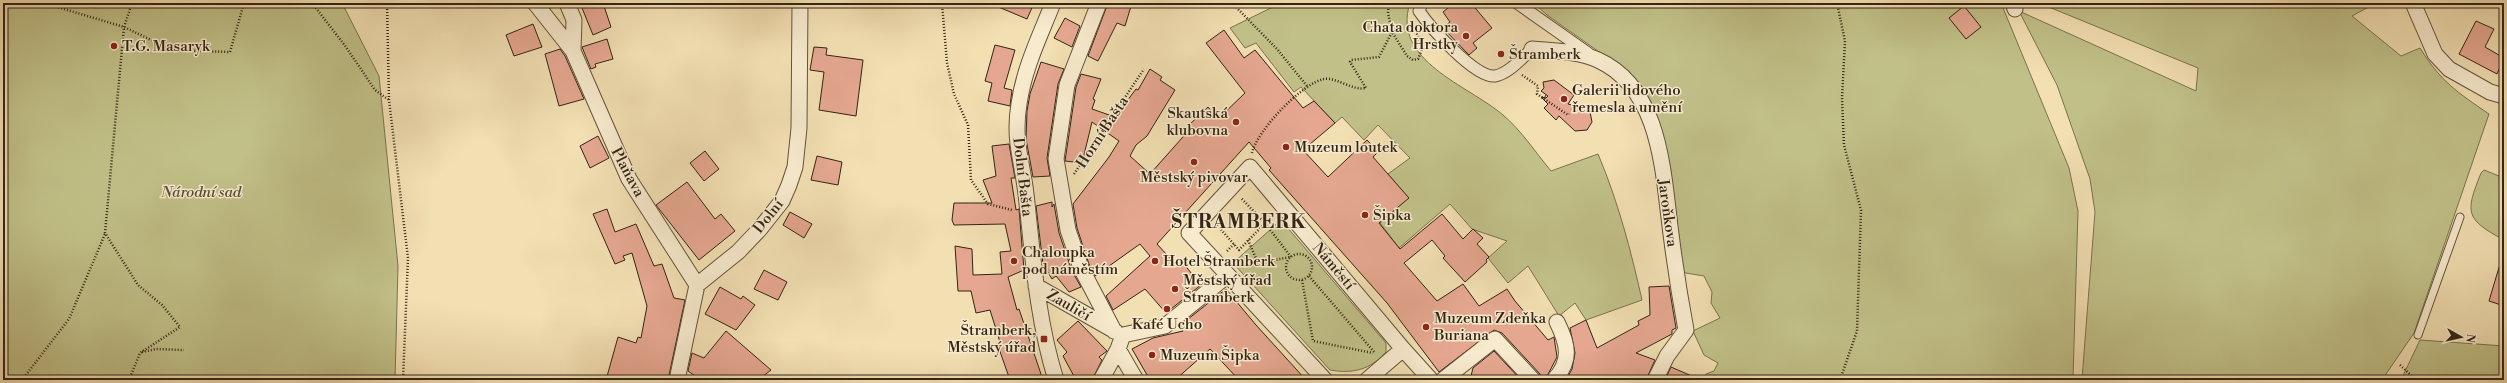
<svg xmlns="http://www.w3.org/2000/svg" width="2507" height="383" font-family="'Libre Bodoni',serif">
  <rect width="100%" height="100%" fill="#f2dfb2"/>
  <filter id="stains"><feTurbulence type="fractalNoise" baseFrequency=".005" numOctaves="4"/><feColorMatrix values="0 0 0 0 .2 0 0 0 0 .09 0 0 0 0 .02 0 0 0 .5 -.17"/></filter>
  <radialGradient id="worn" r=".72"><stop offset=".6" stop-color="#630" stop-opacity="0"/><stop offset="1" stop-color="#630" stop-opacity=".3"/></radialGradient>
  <!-- green -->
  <path fill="#c1c088" stroke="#7a724e" d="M3 3H342L379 76 398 266 395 380H3Z
    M1281 3H1410C1391 61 1468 85 1503 115 1521 130 1536 153 1551 171L1598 154C1618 201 1631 251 1642 300L1586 320 1575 303 1559 316 1528 266 1508 283 1488 258 1507 241 1472 229 1450 204 1399 248 1380 223 1408 198 1388 174 1410 158 1378 125 1364 140 1342 117 1335 123 1301 87 1294 92 1256 43 1245 48 1230 28Z
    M1534 3H2001L2069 168 2078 211 2073 379H2082L2095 212 2090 179 2057 85 2019 11 2196 91 2198 68 2039 3H2376L2352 16 2401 56 2420 48C2441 82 2457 92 2489 114L2414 333 2382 380H1703L1706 374 1714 371 1718 363 1704 355 1693 331 1720 318 1711 303 1712 292 1704 276 1680 272 1669 174 1626 71 1547 15Z
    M2484 170 2504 178V240C2465 219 2465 213 2481 173Z
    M1281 220 1386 343V352C1370 370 1353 374 1330 370L1233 263Z
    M2420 340 2504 346V380H2401Z"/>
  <!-- building -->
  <path fill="#e5a790" stroke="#332415" d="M580 3H603L611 27 593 35Z
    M989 3H1034L1027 19Z
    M1108 3H1132L1125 26 1117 23 1098 61 1088 56Z
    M1454 3H1471L1492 28 1473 43 1477 48 1469 55 1443 28 1450 22 1443 12Z
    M1964 6 1981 27 1966 39 1949 18Z
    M1065 18 1080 26 1072 47 1054 38Z
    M2476 21 2494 29 2485 47 2504 58 2497 74 2459 54Z
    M533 24 542 47 514 56 506 35Z
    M1224 30 1244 58 1255 50 1303 108 1314 101 1335 123 1303 150 1328 177 1367 140 1378 152 1373 157 1409 198 1379 223 1400 249 1442 214 1463 239 1473 229 1483 238 1477 244 1489 257 1486 260 1487 262 1465 282 1443 258 1445 256 1432 240 1404 263 1437 301 1463 284 1479 306 1507 289 1515 301 1548 340 1554 337 1557 357 1545 380H1542L1540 374 1502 333 1494 330 1439 372 1387 303 1269 170 1271 168 1249 142 1157 244 1178 267 1183 263 1201 285 1166 313 1145 289 1113 310 1106 296 1150 256 1140 244 1095 276 1089 264 1077 228 1073 204 1109 157 1119 141 1092 122 1082 163 1065 161 1076 87 1081 74 1101 79 1093 99 1095 100 1092 109 1115 117 1136 89 1138 90 1150 69 1162 77 1160 80 1175 90 1147 136 1136 145 1130 156 1150 174 1190 129 1188 126 1208 107 1218 119 1245 93 1206 43Z
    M607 39 613 59 595 64 596 67 591 69 582 47Z
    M995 45 1015 50 1004 88 1012 90 1010 106 988 101 992 83 985 81Z
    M814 47 827 48 826 55 863 60 856 116 819 110 824 72 810 70Z
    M560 49 565 56 584 99 559 106 545 54Z
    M1041 62 1064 69 1058 84 1047 158 1050 176 1033 177 1026 139 1027 111 1030 94Z
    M1554 80 1574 95 1568 104 1585 108 1590 112 1592 122 1587 130 1575 131 1559 116 1556 120 1544 108 1548 104 1541 97 1546 98 1548 96 1541 91 1544 88 1543 82Z
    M598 136 609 158 590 168 580 146Z
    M1009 144 1015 178H1011L1016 210 1019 209 1024 270 1008 277 1017 310 1019 309 1043 380H1010L997 343 1000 342 990 310 976 313 971 291H958L955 246 972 249 973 275 1002 274 1000 252 1011 251 1005 224 954 225 952 220 954 203H992L983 180 996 176 992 146Z
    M705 151 719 169 704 181 690 163Z
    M817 156 842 162 838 185 811 180Z
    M687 182 715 219 721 214 735 231 699 260 656 205Z
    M1052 202V207L1054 204 1059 233 1072 271 1081 287 1069 292 1056 276 1052 279 1043 264 1036 206Z
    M607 209 615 232 636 224 654 266 662 264 674 298 685 300 668 380H606L618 337 636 343 638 337 641 338 647 306 632 253 623 256 625 260 615 264 593 214Z
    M790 212 812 224 804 238 783 225Z
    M2500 264H2504V306L2489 301Z
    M764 270 787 282 778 300 754 289Z
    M1669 286 1676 328 1672 330V334L1636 353 1655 360 1646 380H1566L1572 369 1575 353 1570 328 1586 320 1597 348 1639 325 1638 321 1650 315 1649 287Z
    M720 287 741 299 743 296 755 305 736 330 705 314Z
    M1226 289 1256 325 1306 380H1239L1210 349 1175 380H1150L1132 349 1153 338 1183 331 1178 327Z
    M1078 321 1107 351 1099 357 1102 360 1092 380H1076L1063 356 1067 352 1057 340Z
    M726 331 771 370 758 380H701L688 371 692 353 704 358Z
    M1494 351 1521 380H1470L1473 368Z
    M1671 367 1701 380H1665Z"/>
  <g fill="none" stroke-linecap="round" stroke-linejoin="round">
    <!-- service casing -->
    <g stroke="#63533c" stroke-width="9">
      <path id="service" d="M2418 335 2460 217"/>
    </g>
    <!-- pedestrian casing -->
    <g stroke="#63533c" stroke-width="13">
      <path id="pedestrian" d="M1422 3 1419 11C1430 27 1475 78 1495 76 1508 74 1522 58 1532 49
        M1517 3 1588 53"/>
    </g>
    <!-- minor casing -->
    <g stroke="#63533c" stroke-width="17">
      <path id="minor" d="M535 3 573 51 629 179 697 285
        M567 3 574 20 573 51
        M1053 3C1040 36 1024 68 1019 104 1013 140 1022 160 1026 194 1033 257 1037 319 1056 380
        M1099 3 1067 85 1056 159 1068 230 1081 268 1114 331
        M2013 3 2015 9
        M2413 3 2435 54 2449 69 2490 92 2504 96
        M1532 49C1553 51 1579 51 1598 60 1662 89 1663 175 1671 234 1675 266 1680 298 1686 330L1667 356 1655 380
        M1036 286 1115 331
        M1123 335 1165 326 1228 275
        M1118 349 1136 380
        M1403 349 1431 380
        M677 380 697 285 738 252 759 230 782 201 789 185 795 167 799 128 800 3
        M1101 380 1118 349 1123 335
        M1325 380 1189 233 1250 167 1403 349 1367 380
        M1443 380 1495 339 1533 380
        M1554 380C1572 361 1568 344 1557 322"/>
    </g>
    <!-- path -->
    <path stroke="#332415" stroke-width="2.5" stroke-dasharray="1 2" stroke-linecap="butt" d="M44 3 124 27 172 50 230 52 244 3
      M312 3 346 47 375 90 389 100
      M387 3 389 100 408 258 403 380
      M942 3 947 63 954 94 968 125 971 180 988 204 1012 210
      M1389 3 1388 13 1392 32
      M1837 3 1845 41 1842 98 1844 145 1861 210 1857 331 1840 380
      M1234 5 1277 49 1307 86
      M1522 75 1538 86 1537 94 1568 115 1569 114
      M1543 98 1544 96 1547 97
      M1252 153C1256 132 1302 83 1324 79 1337 77 1352 91 1366 88L1350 62 1351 60 1379 57 1392 32 1407 56 1413 60 1418 59 1423 47 1416 32
      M1074 174 1144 69
      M1217 225 1239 250 1271 217
      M1248 240 1258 263
      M1227 251 1234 244
      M1286 267a13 13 0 1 1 26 0a13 13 0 1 1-26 0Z
      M1241 266 1291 257 1265 223 1241 198
      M1309 276 1375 353
      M1302 280 1313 341 1373 353
      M142 352 156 349 184 350
      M2400 365 2416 380
      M22 380 69 319 105 234
      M129 380 140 353 180 327 162 305 138 285 105 233 124 27 132 3
      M184 380 192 378 195 380"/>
    <!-- service -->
    <use href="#service" stroke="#f7eacd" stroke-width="7"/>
    <!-- pedestrian -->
    <use href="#pedestrian" stroke="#f7eacd" stroke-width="11"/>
    <!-- minor -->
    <use href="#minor" stroke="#f7eacd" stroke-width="15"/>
  </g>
  <!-- markers -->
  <g fill="#8f2418" stroke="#f7eacd" stroke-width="1.5">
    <circle cx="1466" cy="36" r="4"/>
    <circle cx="114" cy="46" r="4"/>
    <circle cx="1501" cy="54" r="4"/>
    <circle cx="1564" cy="99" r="4"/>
    <circle cx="1236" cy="122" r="4"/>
    <circle cx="1286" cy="147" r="4"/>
    <circle cx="1194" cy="162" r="4"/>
    <circle cx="1365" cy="215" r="4"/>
    <circle cx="1014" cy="261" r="4"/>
    <circle cx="1155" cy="261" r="4"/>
    <circle cx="1175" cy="289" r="4"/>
    <circle cx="1167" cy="309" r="4"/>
    <circle cx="1426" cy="327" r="4"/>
    <rect x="1040" y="335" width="8" height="8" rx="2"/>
    <circle cx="1152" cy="355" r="4"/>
  </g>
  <g text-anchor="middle" stroke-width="3" stroke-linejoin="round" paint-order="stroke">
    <!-- poi labels -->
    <g font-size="15" fill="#332415" stroke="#f7eacd" text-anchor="start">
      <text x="1458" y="32" text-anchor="end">Chata doktora<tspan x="1458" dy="17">Hrstky</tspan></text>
      <text x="122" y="51">T.G. Masaryk</text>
      <text x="1509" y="59">Štramberk</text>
      <text x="1572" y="95">Galerii lidového<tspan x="1572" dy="17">řemesla a umění</tspan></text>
      <text x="1228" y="118" text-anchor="end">Skautská<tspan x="1228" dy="17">klubovna</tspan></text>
      <text x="1294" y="152">Muzeum loutek</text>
      <text x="1194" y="182" text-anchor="middle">Městský pivovar</text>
      <text x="1373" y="220">Šipka</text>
      <text x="1022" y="257">Chaloupka<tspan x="1022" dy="17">pod náměstím</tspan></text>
      <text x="1163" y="266">Hotel Štramberk</text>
      <text x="1183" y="285">Městský úřad<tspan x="1183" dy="17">Štramberk</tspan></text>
      <text x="1434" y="323">Muzeum Zdeňka<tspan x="1434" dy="17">Buriana</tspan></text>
      <text x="1167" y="329" text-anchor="middle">Kafé Ucho</text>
      <text x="1036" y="335" text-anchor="end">Štramberk,<tspan x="1036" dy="17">Městský úřad</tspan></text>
      <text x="1160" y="360">Muzeum Šipka</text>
    </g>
    <!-- street labels -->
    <g font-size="15" fill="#332415" stroke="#f7eacd">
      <text transform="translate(1102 132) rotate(-57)" y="5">Horní Bašta</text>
      <text transform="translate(628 172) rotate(62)" y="5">Plaňava</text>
      <text transform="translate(1023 177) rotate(83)" y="5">Dolní Bašta</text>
      <text transform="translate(1668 213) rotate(82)" y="5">Jaroňkova</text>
      <text transform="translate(768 216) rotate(-52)" y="5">Dolní</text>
      <text transform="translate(1334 266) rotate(50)" y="5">Náměstí</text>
      <text transform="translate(1069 305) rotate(30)" y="5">Zauličí</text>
    </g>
    <!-- park labels -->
    <g font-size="15" font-style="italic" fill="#564b32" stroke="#f7eacd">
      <text x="201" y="197">Národní sad</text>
    </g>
    <!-- district labels -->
    <g font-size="19" font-weight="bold" letter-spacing="1" fill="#332415" stroke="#f7eacd">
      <text x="1239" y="228">ŠTRAMBERK</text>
    </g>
  </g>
  <!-- margin -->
  <rect width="2507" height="383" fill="none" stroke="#f2dfb2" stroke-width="16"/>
  <rect x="4" y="4" width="2499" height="375" fill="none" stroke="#332415" stroke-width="2"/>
  <rect x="8" y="8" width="2491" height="367" fill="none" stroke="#332415"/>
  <!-- north arrow -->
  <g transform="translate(2461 337) rotate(98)" stroke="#f7eacd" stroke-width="3" paint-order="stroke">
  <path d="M0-3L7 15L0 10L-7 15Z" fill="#332415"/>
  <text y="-6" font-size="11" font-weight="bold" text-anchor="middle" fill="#332415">N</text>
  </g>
  <rect width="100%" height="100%" filter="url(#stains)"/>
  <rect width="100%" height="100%" fill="url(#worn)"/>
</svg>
